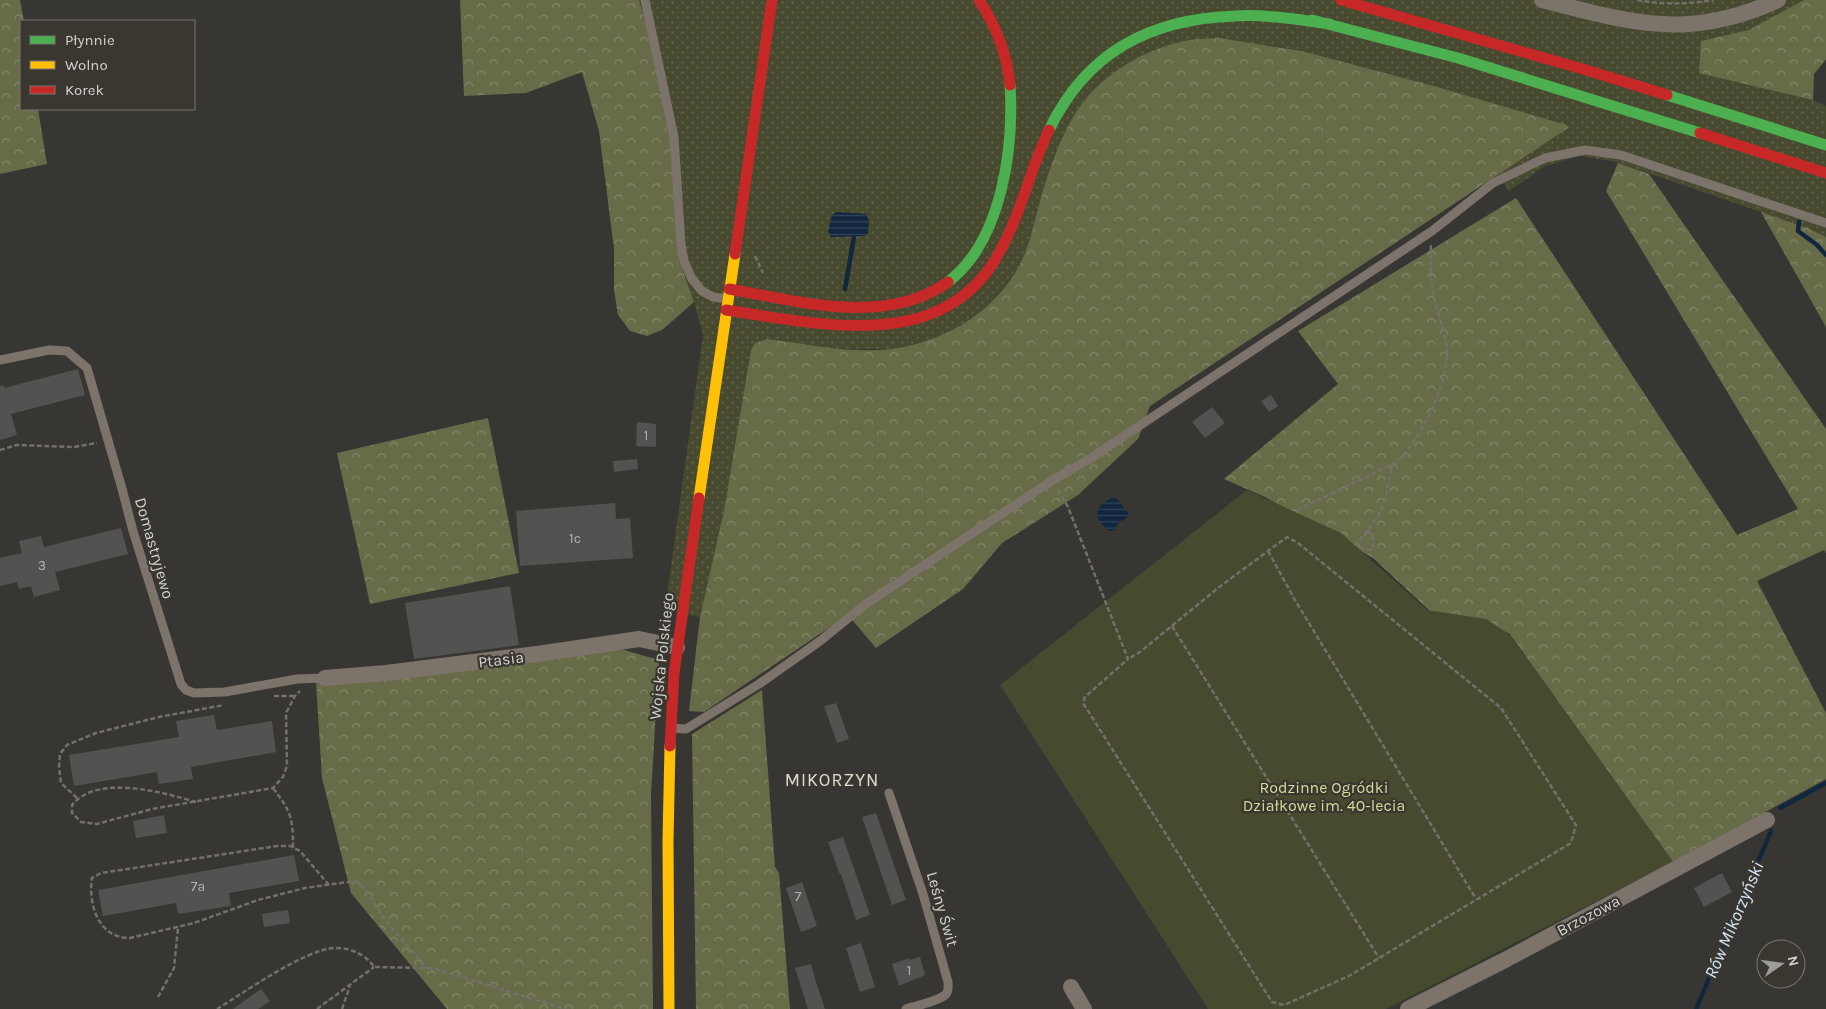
<svg xmlns="http://www.w3.org/2000/svg" width="1826" height="1009" font-family="Karla,sans-serif">
  <defs>
    <pattern id="grass-dots" width="8" height="8" patternUnits="userSpaceOnUse" patternTransform="scale(1.25)"><rect width="8" height="8" fill="#484a30"/><path d="M2 2h.1M6 6h.1" fill="none" stroke="#62634d" stroke-width="1.8" stroke-linecap="round"/></pattern>
    <pattern id="forest-crowns" width="20" height="18" patternUnits="userSpaceOnUse" patternTransform="scale(1.25)"><rect width="20" height="18" fill="#686b48"/><path d="M2 6a3 3 0 1 1 6 0M12 15a3 3 0 1 1 6 0" fill="none" stroke="#84866a"/></pattern>
    <pattern id="water-rules" width="6" height="5" patternUnits="userSpaceOnUse" patternTransform="scale(1.25)"><rect width="6" height="5" fill="#10273e"/><path d="M0 2.5h6" fill="none" stroke="#324559"/></pattern>
  </defs>
  <rect width="100%" height="100%" fill="#383633"/>
  <!-- grass -->
  <path fill="url(#grass-dots)" d="M639 0H1826V59L1814 74 1813 100 1826 106V237L1810 229 1616 162 1580 156 1545 166 1509 191 1434 86 1302 51 1268 45 1081 105C1069 127 1057 149 1048 173 1039 199 1035 228 1025 253 1011 287 979 322 944 335 926 342 907 346 889 349L751 350 724 510 700 617 665 610 703 335 694 302 679 260 674 193 649 35Z"/>
  <!-- forest -->
  <path fill="url(#forest-crowns)" d="M0 0H20L24 21H21V109H38L47 164 0 174Z
    M460 0H639L649 35 670 137 679 260 694 302 662 330 647 336 630 331 618 315 614 290V249L599 131 582 72 526 93 464 96Z
    M1804 0H1826V59L1814 74 1813 100 1699 73 1701 41 1749 30Z
    M1219 38 1302 51 1434 86 1567 125 1568 128 1150 406 1138 439 1078 495 1002 543 963 589 876 648 848 615 704 712 689 711 700 617 724 510 751 350 755 343 767 339C807 344 850 354 891 349 941 342 988 317 1015 273 1031 247 1035 216 1044 187 1052 161 1065 127 1081 105 1106 71 1148 48 1189 40 1199 38 1209 39 1219 38Z
    M1618 163 1649 174 1826 429V553L1824 550 1757 581 1826 713V779L1673 862 1509 633 1445 625 1373 558 1265 497 1224 479 1338 384 1298 331 1516 198 1737 535 1798 509 1606 191Z
    M1761 212 1810 229 1826 237V327Z
    M488 418 519 573 370 604 337 453Z
    M617 648 659 660 651 794 653 1009H447L351 893 322 778 316 681Z
    M762 690 775 867 779 873 790 1009H696L692 734Z"/>
  <!-- garden -->
  <path fill="#484a30" d="M1247 490 1341 533 1427 610 1486 619 1509 634 1673 862 1386 1009H1208L1000 685Z"/>
  <!-- water -->
  <path fill="url(#water-rules)" d="M837 212 866 214 869 220 868 234 864 236 831 237 828 231 832 215Z
    M1115 497C1122 504 1124 509 1130 515L1117 525 1115 530 1110 531C1091 519 1094 504 1115 497Z"/>
  <g fill="none" stroke-linecap="round" stroke-linejoin="round">
    <!-- stream -->
    <path stroke="#10273e" stroke-width="4.5" d="M1799 222 1798 231 1817 245 1826 255
      M845 289 854 237
      M1780 808 1826 783
      M1696 1009 1771 831"/>
  </g>
  <!-- building -->
  <path fill="#535251" d="M78 369 85 395 11 414 17 435 0 440V386H4V388Z
    M1271 395 1278 406 1269 412 1261 401Z
    M1212 407 1225 423 1205 438 1192 422Z
    M637 422 656 424V447L636 446Z
    M637 459 638 469 614 472 613 461Z
    M615 503 616 519 630 518 633 558 520 566 516 511Z
    M121 528 128 554 55 572 60 590 34 597 31 586 19 589 17 582 0 586V558L22 553 19 541 41 536 44 547Z
    M510 586 519 645 414 659 405 603Z
    M836 703 849 739 837 743 824 706Z
    M214 715 217 730 272 721 276 752 191 767 193 779 159 784 157 772 74 786 69 755 179 737 176 721Z
    M876 813 906 900 892 905 862 817Z
    M164 815 167 833 136 838 133 821Z
    M843 837 870 915 856 920 841 874 840 875 828 842Z
    M294 855 299 881 229 893 231 906 178 914 176 903 103 916 98 890Z
    M1722 873 1732 892 1704 907 1694 888Z
    M802 882 817 926 801 932 786 888Z
    M288 910 290 923 264 927 262 914Z
    M861 943 875 987 860 992 846 948Z
    M920 957 925 975 899 986 892 964 910 958V960Z
    M811 964 817 985 825 1009H808L795 968Z
    M261 989 270 1001 258 1009H233Z"/>
  <g fill="none" stroke-linecap="round" stroke-linejoin="round">
    <!-- path -->
    <path stroke="#746f69" stroke-width="2.5" stroke-dasharray="5 2.5" stroke-linecap="butt" d="M1637 0C1663 5 1688 4 1714 0
      M755 256 763 273
      M0 450 17 445 74 447 97 443
      M1058 490 1068 507 1128 659 1085 697 1083 703 1272 1002 1284 1005 1349 976 1571 843 1576 825 1501 708 1298 543 1287 537 1218 588 1140 652 1128 659
      M1297 510 1393 464C1419 445 1445 389 1447 357 1447 336 1439 317 1434 298 1430 280 1430 263 1431 245
      M1368 529 1374 541 1372 550 1364 549 1356 544C1366 532 1380 517 1384 502 1388 489 1389 476 1393 464
      M1268 551 1295 600 1476 899
      M1172 626 1379 958
      M274 696H295
      M273 788C291 812 293 817 293 848
      M77 798 61 783 59 767 60 754 67 745 96 733 159 717 224 705
      M196 802C162 792 97 774 72 805V813L81 822 97 824 152 809 273 788 283 777 287 766 286 713 295 696 300 691
      M329 885 300 851 290 846H277L101 873 92 878C88 904 98 938 130 938L194 923 258 900 305 888 355 881 363 887 388 924 427 968
      M158 997 174 968 178 928
      M217 1009C245 992 304 950 334 948 349 947 367 955 374 967L427 968 436 969 565 1009
      M317 1009 374 967
      M342 1009 350 986"/>
    <!-- lane -->
    <path stroke="#7c736a" stroke-width="9" d="M645 0 674 137 681 244 684 261 692 279 702 291 713 297 727 299
      M0 360 49 350 67 351 87 368 121 485 133 531 181 684 186 690 194 693 225 692 297 679 325 678
      M672 728 686 729 759 684 820 641 867 603 1053 480 1091 458 1432 231 1493 183 1545 158 1585 150 1621 155 1826 223
      M889 793 923 894 948 982C948 986 949 991 946 994 940 1001 915 1006 906 1009"/>
    <!-- street -->
    <path stroke="#7c736a" stroke-width="16" d="M1542 0C1633 23 1688 41 1778 0
      M325 678 386 673 537 654 639 639 677 647
      M1071 987 1084 1009
      M1408 1009 1505 960 1767 820"/>
    <!-- fast -->
    <path stroke="#4caf50" stroke-width="11" d="M1312 20 1458 58 1700 133
      M1667 95 1826 145
      M1049 130C1087 51 1151 19 1235 16 1267 14 1299 20 1330 24
      M948 282C1002 241 1014 148 1010 85"/>
    <!-- slow -->
    <path stroke="#ffc107" stroke-width="11" d="M699 498 735 254
      M669 1009 668 841 670 746"/>
    <!-- jam -->
    <path stroke="#c62828" stroke-width="11" d="M979 0C996 26 1007 53 1010 85
      M1341 0 1586 70 1667 95
      M1700 133 1826 173
      M735 254 772 0
      M729 289C798 301 885 327 948 282
      M726 310C819 324 944 355 999 253 1021 214 1030 170 1049 130
      M670 746 674 673 699 498"/>
  </g>
  <g text-anchor="middle" stroke-width="4.5" stroke-linejoin="round" paint-order="stroke">
    <!-- number labels -->
    <g font-size="14" fill="#b4b3b0">
      <text x="646" y="440">1</text>
      <text x="575" y="543">1c</text>
      <text x="42" y="570">3</text>
      <text x="198" y="891">7a</text>
      <text x="798" y="901">7</text>
      <text x="909" y="975">1</text>
    </g>
    <!-- street labels -->
    <g font-size="16" fill="#d5d3d0" stroke="#3a3731">
      <text transform="translate(155 548) rotate(74)" y="6">Domastryjewo</text>
      <text transform="translate(661 656) rotate(-84)" y="6">Wojska Polskiego</text>
      <text transform="translate(501 659) rotate(-7)" y="6">Ptasia</text>
      <text transform="translate(943 909) rotate(74)" y="6">Leśny Świt</text>
      <text transform="translate(1588 915) rotate(-28)" y="6">Brzozowa</text>
    </g>
    <!-- park labels -->
    <g font-size="16" fill="#d7db98" stroke="#3a3731">
      <text x="1324" y="793">Rodzinne Ogródki<tspan x="1324" dy="18">Działkowe im. 40-lecia</tspan></text>
    </g>
    <!-- neighbourhood labels -->
    <g font-size="18" letter-spacing="1" fill="#e0dcd4" stroke="#3a3731">
      <text x="832" y="786">MIKORZYN</text>
    </g>
    <!-- water labels -->
    <g font-size="18" font-style="italic" fill="#d4e6fb" stroke="#3a3731">
      <text transform="translate(1734 920) rotate(-67)" y="6">Rów Mikorzyński</text>
    </g>
  </g>
  <!-- legend -->
  <rect x="20" y="20" width="175" height="90" fill="#3a3731" stroke="#787571"/>
  <rect x="30" y="36" width="25" height="8" fill="#4caf50" stroke="#787571"/>
  <text x="65" y="45" font-size="15" fill="#d5d3d0">Płynnie</text>
  <rect x="30" y="61" width="25" height="8" fill="#ffc107" stroke="#787571"/>
  <text x="65" y="70" font-size="15" fill="#d5d3d0">Wolno</text>
  <rect x="30" y="86" width="25" height="8" fill="#c62828" stroke="#787571"/>
  <text x="65" y="95" font-size="15" fill="#d5d3d0">Korek</text>
  <!-- north arrow -->
  <g transform="translate(1781 964) rotate(76)"><circle r="24" fill="#3a3731" stroke="#787571"/>
  <path d="M0-4L9 19L0 12L-9 19Z" fill="#9e9c99"/>
  <text y="-8" font-size="14" font-weight="bold" text-anchor="middle" fill="#d5d3d0">N</text>
  </g>
</svg>
